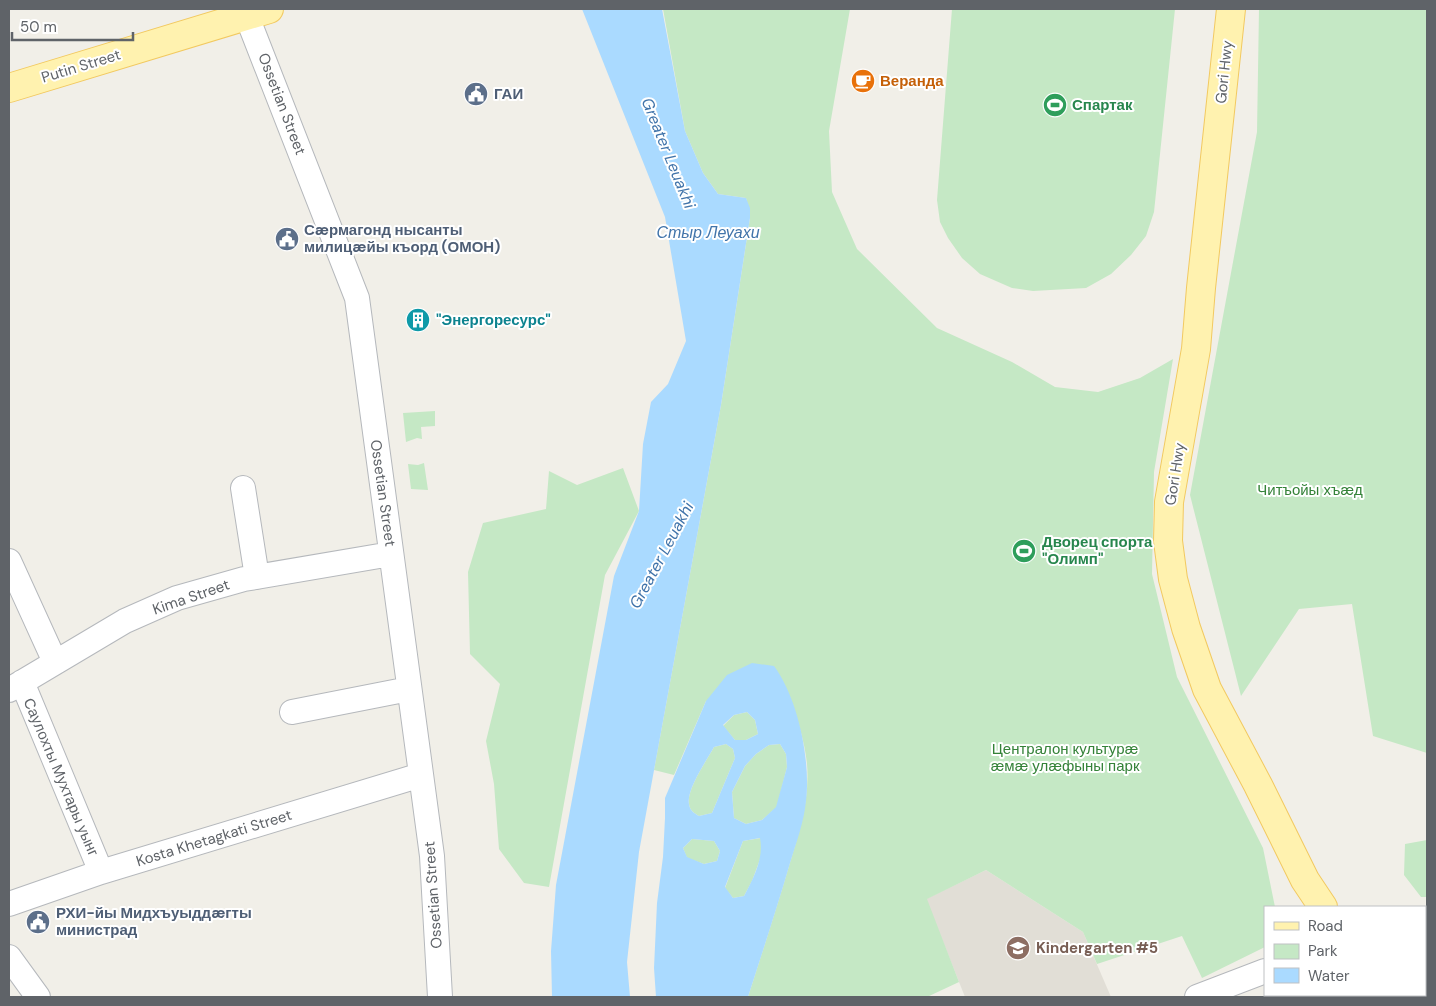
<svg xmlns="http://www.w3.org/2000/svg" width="1436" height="1006" font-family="'DM Sans',sans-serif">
  <rect width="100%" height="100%" fill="#f1efe8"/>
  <!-- education -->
  <path fill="#e1ded6" d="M986 870 1083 932 1111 997H965L926 899Z"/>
  <!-- green -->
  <path fill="#c5e8c5" d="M663 9H850L829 131 832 192 857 249 937 328 1012 362 1055 387 1098 392 1140 378 1173 359 1154 472 1152 574 1177 677 1263 848 1275 907H1265V947L1202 978 1182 936 1097 964 1083 932 986 870 927 899 959 982 927 997H748C762 953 776 910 789 866 799 832 810 800 807 764 805 742 797 719 790 697L706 701 674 775 654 770 721 405 750 218 746 198 718 194 703 173 685 131Z
    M952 9H1175L1154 212 1146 236 1131 255 1111 274 1086 288 1033 291 1012 288 980 274 962 258 948 238 940 222 937 200Z
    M1259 9H1427V753L1373 736 1352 604 1299 609 1241 696 1190 495 1257 132Z
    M435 411V426L421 427 422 439 417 438 406 442 403 413Z
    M424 463 428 490 411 489 408 464 418 465Z
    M623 468 639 511 605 575 549 887 524 883 499 849 494 784 486 741 500 684 470 654 468 572 483 523 546 509 549 471 577 485Z
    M747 712 755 720 758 734 746 740H735L723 726 734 715Z
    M726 744 733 749 735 758 712 813 699 816C694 813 690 811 689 804 686 790 707 760 714 747Z
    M780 744 786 754 787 767 777 807 762 820 746 824 734 818 732 792 745 766 756 754 769 745Z
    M761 838 762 854 752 881 744 896 733 898 725 888 743 841Z
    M692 839 714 841 720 851 717 861 704 864 687 858 683 848Z
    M1427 840V897H1421L1404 875 1405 844Z"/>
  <!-- water -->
  <path fill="#aadaff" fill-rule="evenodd" d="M582 9H662L685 131 703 173 718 194 746 198 750 208V218L721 405 639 852 627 962 630 997H552L551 951 556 885 614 576 639 511 643 444 651 402 668 384 686 341 665 217Z
    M752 663 774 666C798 698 811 761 806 801 804 822 796 843 790 863 777 908 762 953 748 997H656L654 968 657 903 663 857 665 818V798L706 701 727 675ZM747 712 755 720 758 734 746 740H735L723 725 734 715ZM726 744 733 749 735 758 712 813 699 816C694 813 690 811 689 804 686 790 707 760 714 747ZM780 744 786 754 787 767 776 807 762 820 746 824 734 818 732 792 745 766 756 754 769 745ZM760 838C764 858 754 877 744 896L733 898 725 887 743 841ZM692 839 714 841 720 851 717 861 704 864 687 857 683 848Z"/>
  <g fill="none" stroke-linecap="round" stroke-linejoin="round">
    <!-- minor casing -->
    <g stroke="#b5b8bc" stroke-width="26">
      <path id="minor" d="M244 9 357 298 432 856 440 997
        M243 488 257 577
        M9 561 55 662
        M22 682 101 872
        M9 690 125 621 177 598 244 579 391 554
        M292 712 409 689
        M9 904 101 872 421 775
        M9 957 38 997
        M1197 997 1265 971"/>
    </g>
    <!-- major casing -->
    <g stroke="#f2c960" stroke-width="30">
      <path id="major" d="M1231 9 1201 288 1196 349 1169 502 1168 541 1173 579 1186 628 1207 689 1258 785 1305 880 1323 907
        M9 88 269 9
        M1387 995 1389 997"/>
    </g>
    <!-- minor -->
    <use href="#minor" stroke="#fff" stroke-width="24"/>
    <!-- major -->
    <use href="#major" stroke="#fff2af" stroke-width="28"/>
  </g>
  <!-- icons -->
  <defs>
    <g id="cafe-disc" transform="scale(1.25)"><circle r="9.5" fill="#e8710a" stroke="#fff"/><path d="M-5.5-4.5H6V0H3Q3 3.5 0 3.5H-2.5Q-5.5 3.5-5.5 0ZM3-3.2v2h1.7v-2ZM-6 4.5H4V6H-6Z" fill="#fff"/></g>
    <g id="civic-disc" transform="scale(1.25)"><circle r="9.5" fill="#5c6f8a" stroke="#fff"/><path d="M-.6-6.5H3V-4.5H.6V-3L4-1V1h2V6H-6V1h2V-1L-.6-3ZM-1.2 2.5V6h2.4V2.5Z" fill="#fff"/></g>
    <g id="stadium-disc" transform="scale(1.25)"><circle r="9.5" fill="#2e9e5b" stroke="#fff"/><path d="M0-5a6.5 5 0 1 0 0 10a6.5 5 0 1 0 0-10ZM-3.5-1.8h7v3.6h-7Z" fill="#fff"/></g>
    <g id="building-disc" transform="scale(1.25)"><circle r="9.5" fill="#0f9aa8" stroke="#fff"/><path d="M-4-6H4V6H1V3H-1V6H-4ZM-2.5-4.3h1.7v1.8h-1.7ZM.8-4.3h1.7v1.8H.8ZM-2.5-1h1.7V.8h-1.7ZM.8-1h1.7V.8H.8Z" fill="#fff"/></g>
    <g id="school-disc" transform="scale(1.25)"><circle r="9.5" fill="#8d6e63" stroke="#fff"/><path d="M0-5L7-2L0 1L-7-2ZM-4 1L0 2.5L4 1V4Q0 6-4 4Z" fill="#fff"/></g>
  </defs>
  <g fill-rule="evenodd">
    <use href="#cafe-disc" x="863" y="81"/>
    <use href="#civic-disc" x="476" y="94"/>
    <use href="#stadium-disc" x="1055" y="105"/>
    <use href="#civic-disc" x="287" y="239"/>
    <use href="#building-disc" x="418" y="320"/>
    <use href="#stadium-disc" x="1024" y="551"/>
    <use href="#civic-disc" x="38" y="922"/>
    <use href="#school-disc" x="1018" y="948"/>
  </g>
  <g text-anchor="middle" stroke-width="4" stroke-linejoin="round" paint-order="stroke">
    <!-- street labels -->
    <g font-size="15" fill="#5f6368" stroke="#fff">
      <text transform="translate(81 66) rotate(-17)" y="5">Putin Street</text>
      <text transform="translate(1224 72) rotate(-84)" y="5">Gori Hwy</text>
      <text transform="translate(282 104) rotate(69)" y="5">Ossetian Street</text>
      <text transform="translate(1175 474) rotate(-81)" y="5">Gori Hwy</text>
      <text transform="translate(383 493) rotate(82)" y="5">Ossetian Street</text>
      <text transform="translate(191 597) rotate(-19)" y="5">Kima Street</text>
      <text transform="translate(61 777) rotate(67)" y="5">Саулохты Мухтары уынг</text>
      <text transform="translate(214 838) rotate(-17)" y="5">Kosta Khetagkati Street</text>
      <text transform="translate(433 895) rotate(-94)" y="5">Ossetian Street</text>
    </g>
    <!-- food labels -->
    <g font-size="15" font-weight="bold" fill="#c56008" stroke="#fff" text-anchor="start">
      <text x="880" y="86">Веранда</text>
    </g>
    <!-- service labels -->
    <g font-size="15" font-weight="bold" fill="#4e5e75" stroke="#fff" text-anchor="start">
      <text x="494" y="99">ГАИ</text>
      <text x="304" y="235">Сæрмагонд нысанты<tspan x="304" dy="17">милицæйы къорд (ОМОН)</tspan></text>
      <text x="56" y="918">РХИ-йы Мидхъуыддæгты<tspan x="56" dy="17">министрад</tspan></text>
    </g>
    <!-- leisure labels -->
    <g font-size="15" font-weight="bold" fill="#27864d" stroke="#fff" text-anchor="start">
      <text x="1072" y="110">Спартак</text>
      <text x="1042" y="547">Дворец спорта<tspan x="1042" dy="17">"Олимп"</tspan></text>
    </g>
    <!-- culture labels -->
    <g font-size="15" font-weight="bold" fill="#0d838f" stroke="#fff" text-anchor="start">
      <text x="436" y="325">"Энергоресурс"</text>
    </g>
    <!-- park labels -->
    <g font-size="15" fill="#348238" stroke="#fff">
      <text x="1310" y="495">Читъойы хъæд</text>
      <text x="1065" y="754">Централон культурæ<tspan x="1065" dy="17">æмæ улæфыны парк</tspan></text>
    </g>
    <!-- education labels -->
    <g font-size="15" font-weight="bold" fill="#785e54" stroke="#fff" text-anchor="start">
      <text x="1036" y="953">Kindergarten #5</text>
    </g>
    <!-- water labels -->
    <g font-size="16" font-style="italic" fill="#4174aa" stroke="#fff">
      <text transform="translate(669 153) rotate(68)" y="6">Greater Leuakhi</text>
      <text x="708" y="238">Стыр Леуахи</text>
      <text transform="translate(661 555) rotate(-62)" y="6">Greater Leuakhi</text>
    </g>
  </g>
  <!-- border -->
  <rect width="1436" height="1006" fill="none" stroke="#5f6368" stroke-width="20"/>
  <!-- legend -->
  <rect x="1264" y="906" width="162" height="90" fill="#ffffff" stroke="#bfc1c3"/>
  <rect x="1274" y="922" width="25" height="8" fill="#fff2af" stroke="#bfc1c3"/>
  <text x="1308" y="931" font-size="15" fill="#5f6368">Road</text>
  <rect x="1274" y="944" width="25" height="15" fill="#c5e8c5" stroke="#bfc1c3"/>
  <text x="1308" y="956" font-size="15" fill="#5f6368">Park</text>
  <rect x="1274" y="968" width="25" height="15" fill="#aadaff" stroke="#bfc1c3"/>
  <text x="1308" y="981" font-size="15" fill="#5f6368">Water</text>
  <!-- scale -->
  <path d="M12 32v8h121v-8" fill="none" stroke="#5f6368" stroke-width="2.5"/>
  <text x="20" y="32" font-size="15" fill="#5f6368" stroke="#ffffff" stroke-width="4" paint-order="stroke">50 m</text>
</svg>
